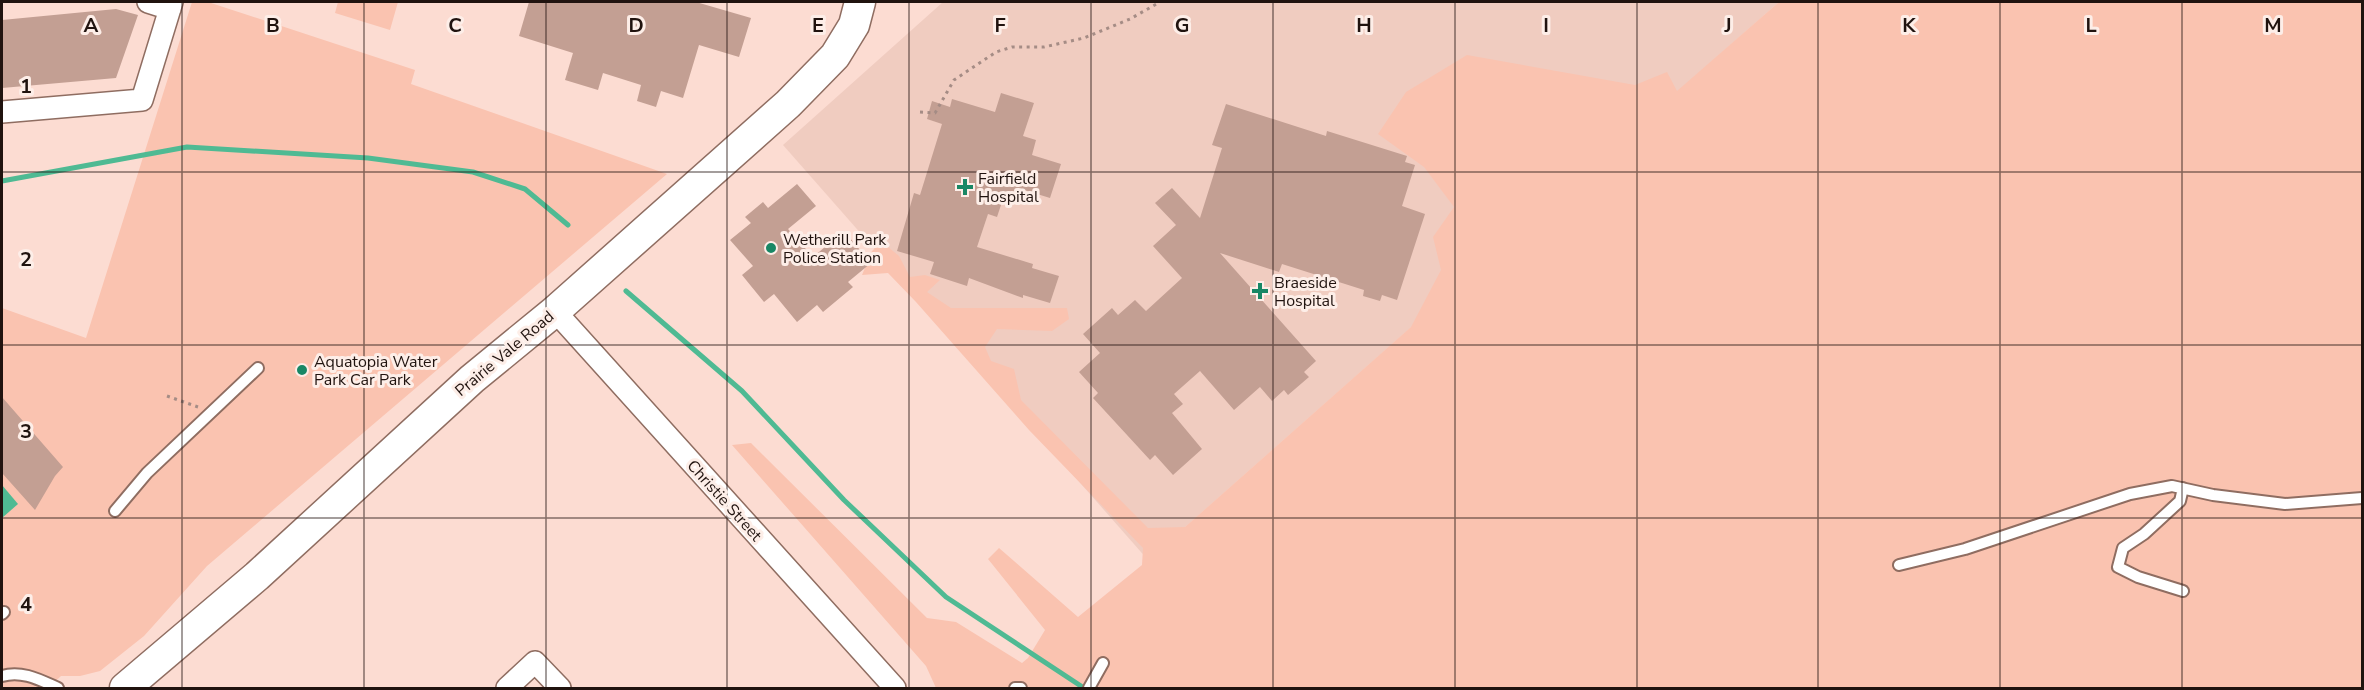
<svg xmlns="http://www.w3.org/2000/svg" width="2364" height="690" font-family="'Nunito Sans',sans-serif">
  <rect width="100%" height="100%" fill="#fcdcd2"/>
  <!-- built -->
  <path fill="#f0ccc0" d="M943 2H1779L1148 560 783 145Z"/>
  <!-- green -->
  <path fill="#fac3b0" d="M192 2H208L415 70 411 84 667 174 207 566 144 636 100 671 80 676H61L48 688H2V308L86 338Z
    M338 2H398L390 30 335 13Z
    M1779 2H2362V688H936L926 666 732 445 751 443 927 618 956 622 1022 663 1028 658 1045 630 988 559 999 548 1078 617 1142 565 1143 548 1029 430 916 302 888 273 862 275 872 251 882 242 899 256 910 277 925 275 940 280 927 292 951 308H1067L1069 319 1052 331 997 329 985 347 991 361 1014 369 1021 400 1148 528 1185 527 1411 327 1441 270 1433 237 1454 207 1424 167 1378 134 1406 92 1467 55 1635 85 1667 72 1677 91Z"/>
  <!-- water -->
  <path fill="#4fba93" d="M2 485 18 504 2 518Z"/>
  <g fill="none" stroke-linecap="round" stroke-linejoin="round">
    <!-- stream -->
    <path stroke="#4fba93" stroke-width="5" d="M2 181 187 147 368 158 473 172 525 189 568 225
      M626 291 742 391 844 500 946 597 1084 688"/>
  </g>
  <!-- building -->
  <path fill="#c39f93" d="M529 2H696L751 18 739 57 699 45 683 98 661 91 656 107 637 101 641 85 603 73 598 90 565 80 573 53 519 36Z
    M116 9 138 15 116 78 2 88V20Z
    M1001 93 1034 103 1023 136 1036 140 1032 155 1061 164 1050 198 1021 189 1017 203 1003 199 997 217 988 214 977 247 1033 264 1032 268 1059 276 1050 303 1023 295V298L969 278 967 286 930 274 934 262 897 251 914 193 920 195 942 124 927 119 932 101 950 107 952 99 995 112Z
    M1226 104 1326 136 1327 131 1407 156 1405 162 1415 165 1402 206 1425 214 1397 300 1382 295 1380 301 1363 296 1364 290 1282 264 1279 272 1220 253 1316 361 1304 372 1309 377 1288 395 1284 390 1272 401 1260 387 1234 410 1200 371 1174 394 1183 404 1172 413 1202 449 1173 475 1155 455 1150 460 1093 398 1098 393 1079 372 1100 353 1083 334 1112 308 1118 315 1135 300 1146 311 1182 278 1153 246 1176 225 1155 203 1172 188 1200 218 1222 148 1212 145Z
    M797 184 816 206 788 229 813 257 844 231 871 263 848 282 853 287 823 312 817 305 797 322 774 294 764 302 742 275 753 266 730 240 751 223 745 217 763 202 768 208Z
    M2 397 63 467 55 476 35 510 2 473Z"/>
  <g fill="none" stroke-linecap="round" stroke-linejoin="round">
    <!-- lane casing -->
    <g stroke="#8f6d61" stroke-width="14">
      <path id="lane" d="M115 511 147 473 258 368
        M1899 565 1965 549 2130 494 2172 486 2213 495 2285 504 2362 498
        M2183 591 2138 577 2118 567 2123 548 2144 534 2180 501 2183 488
        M2 614 4 612
        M2 676C22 670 40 680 58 688
        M1015 688H1021
        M1089 688 1103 663"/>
    </g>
    <!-- street casing -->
    <g stroke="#8f6d61" stroke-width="24">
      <path id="street" d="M148 2 170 9
        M2 112 142 100 172 2
        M555 311 895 688
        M507 688 535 662 560 688"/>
    </g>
    <!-- secondary casing -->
    <g stroke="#8f6d61" stroke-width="33">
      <path id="secondary" d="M125 688 257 576 472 379 555 311 788 104 835 56 854 25 860 2"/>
    </g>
    <!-- path -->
    <path stroke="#a58c85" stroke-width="3" stroke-dasharray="3 4.5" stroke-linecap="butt" d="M920 112 935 113 954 80 996 52 1012 47H1044L1084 38 1130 19 1160 2
      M167 396 198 407"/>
    <!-- lane -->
    <use href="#lane" stroke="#fff" stroke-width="10"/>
    <!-- street -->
    <use href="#street" stroke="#fff" stroke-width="21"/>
    <!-- secondary -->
    <use href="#secondary" stroke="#fff" stroke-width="30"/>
  </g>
  <!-- grid -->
  <path fill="none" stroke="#20130f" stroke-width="1.5" stroke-opacity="0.55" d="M182 2V688M364 2V688M546 2V688M727 2V688M909 2V688M1091 2V688M1273 2V688M1455 2V688M1637 2V688M1818 2V688M2000 2V688M2182 2V688M2 172H2362M2 345H2362M2 518H2362"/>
  <!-- markers -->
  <g fill="#188765" stroke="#fdeee8" stroke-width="2">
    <path d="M962 178h6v6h6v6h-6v6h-6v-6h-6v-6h6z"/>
    <circle cx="771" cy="248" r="6"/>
    <path d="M1257 282h6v6h6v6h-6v6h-6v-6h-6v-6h6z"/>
    <circle cx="302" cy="370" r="6"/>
  </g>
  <g text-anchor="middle" stroke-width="6" stroke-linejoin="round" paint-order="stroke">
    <!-- poi labels -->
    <g font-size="16" fill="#20130f" stroke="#fdeee8" text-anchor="start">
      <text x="978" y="184">Fairfield<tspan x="978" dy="18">Hospital</tspan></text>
      <text x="783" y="245">Wetherill Park<tspan x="783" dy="18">Police Station</tspan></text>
      <text x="1274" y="288">Braeside<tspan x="1274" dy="18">Hospital</tspan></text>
      <text x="314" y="367">Aquatopia Water<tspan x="314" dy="18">Park Car Park</tspan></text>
    </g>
    <!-- street labels -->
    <g font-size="16" fill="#20130f" stroke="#fdeee8">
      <text transform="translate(504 353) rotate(-40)" y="6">Prairie Vale Road</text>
      <text transform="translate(725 500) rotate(48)" y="6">Christie Street</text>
    </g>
  </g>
  <g font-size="20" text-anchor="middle" font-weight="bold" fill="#20130f" stroke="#fdeee8" stroke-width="6" stroke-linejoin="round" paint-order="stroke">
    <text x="91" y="32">A</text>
    <text x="273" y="32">B</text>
    <text x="455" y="32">C</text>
    <text x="636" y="32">D</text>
    <text x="818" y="32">E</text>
    <text x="1000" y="32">F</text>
    <text x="1182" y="32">G</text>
    <text x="1364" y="32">H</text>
    <text x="1546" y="32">I</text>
    <text x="1728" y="32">J</text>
    <text x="1909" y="32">K</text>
    <text x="2091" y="32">L</text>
    <text x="2273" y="32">M</text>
    <text x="26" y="93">1</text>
    <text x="26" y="266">2</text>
    <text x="26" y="438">3</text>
    <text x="26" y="611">4</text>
  </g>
  <!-- border -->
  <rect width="2364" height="690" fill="none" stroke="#20130f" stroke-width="6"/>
</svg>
